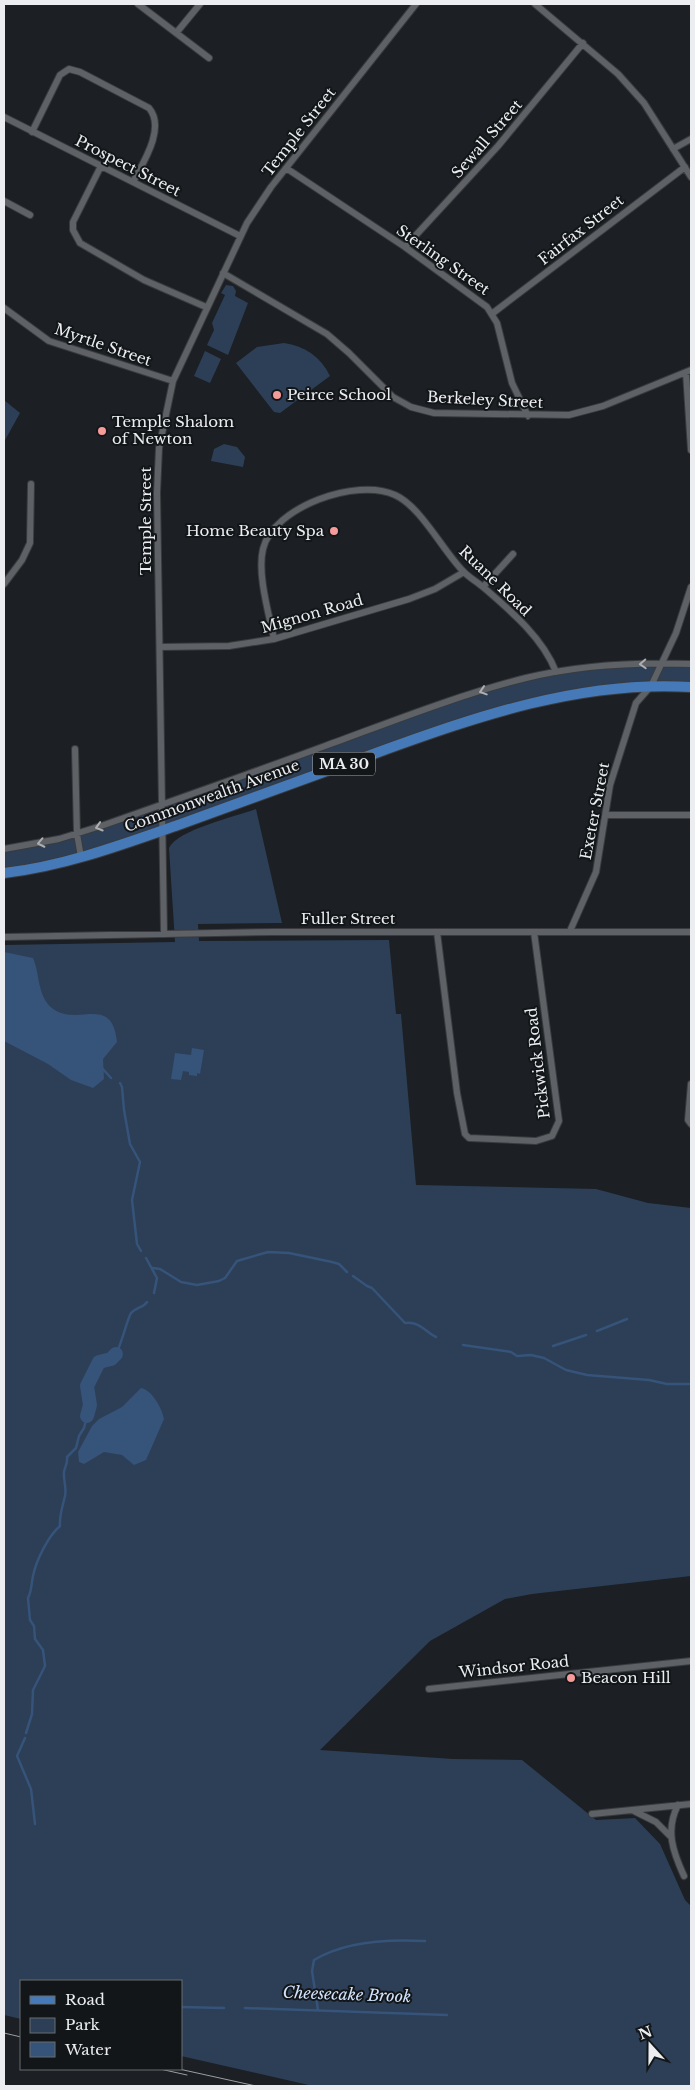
<svg xmlns="http://www.w3.org/2000/svg" width="695" height="2090" font-family="'Libre Baskerville',serif">
  <rect width="100%" height="100%" fill="#1c1f23"/>
  <!-- green -->
  <path fill="#2c3f57" d="M226 285 233 286 236 291 235 296 248 303 228 355 207 345 214 330 212 323 225 295 221 293Z
    M284 343C305 346 321 357 330 376L280 413 274 412 236 363 257 347Z
    M205 351 221 359 210 383 194 376Z
    M4 400 20 413 4 442Z
    M224 444 237 447 245 457 243 467 211 461 214 449Z
    M691 664V687L547 699 107 849 4 873V849L59 839 374 728 526 678 602 666Z
    M256 809 282 923 198 924 199 941 389 940 396 1014H401L416 1185 596 1189 648 1203 691 1208V1576L532 1594 505 1599 430 1641 320 1750 453 1759 522 1760 596 1820 635 1818 660 1844 685 1900 691 1906V2086H313L181 2056V1981H21V2019L4 2015V945L175 942 169 848C177 830 237 816 256 809Z"/>
  <!-- water -->
  <path fill="#365379" d="M4 952 33 958C40 973 37 996 52 1008 77 1028 112 993 117 1042L103 1059 104 1079 93 1088 71 1080 48 1064 4 1041Z
    M192 1048 204 1050 200 1074 197 1073V1076L189 1075V1072L183 1071 181 1080 171 1079 175 1053 191 1055Z
    M141 1388C152 1390 162 1408 164 1419L146 1460 134 1465 122 1455 104 1452 84 1464 79 1462 78 1452 92 1426 99 1419 122 1407Z"/>
  <g fill="none" stroke-linecap="round" stroke-linejoin="round">
    <!-- stream -->
    <path stroke="#365379" stroke-width="2.5" d="M102 1068 111 1078
      M120 1083 122 1087 124 1110 130 1144 140 1162 132 1200 137 1244 141 1251
      M146 1258 157 1278 154 1293
      M153 1268 160 1269 181 1282 197 1285 219 1281 225 1278 237 1261 268 1252 289 1253 332 1262 339 1264 347 1272
      M353 1276 367 1286 372 1288 405 1323C420 1321 425 1332 436 1337
      M597 1331 627 1319
      M463 1345 511 1352 517 1356 531 1355 544 1358 566 1370 587 1375 649 1380 667 1384H691
      M553 1346 586 1335
      M116 1354C121 1345 128 1317 131 1313 136 1307 143 1308 147 1302
      M26 1733 32 1714 33 1690 45 1666 43 1650 35 1639 34 1626 30 1620 28 1598C32 1590 31 1585 33 1576 36 1561 48 1536 60 1526 59 1516 63 1505 65 1496 67 1488 63 1480 64 1472 65 1466 68 1463 67 1457L76 1448 79 1436 84 1428 87 1416
      M25 1738 17 1756 31 1789 35 1824
      M181 2007 224 2008
      M245 2008 447 2015
      M318 2010 312 1971 314 1960C345 1941 389 1939 425 1941"/>
    <!-- river -->
    <path stroke="#365379" stroke-width="14" d="M87 1416 90 1405 87 1386 99 1362 111 1359 116 1354"/>
    <!-- street casing -->
    <g stroke="#393b3e" stroke-width="8">
      <path id="street" d="M138 4 209 58
        M535 4 618 74 644 103 691 177
        M177 32 200 4
        M4 117 240 236
        M32 132 60 75 69 69 80 72 149 108C166 128 143 163 133 182
        M673 149 691 139
        M101 166 73 222V230L80 243 144 280 206 307
        M286 168 405 247 487 307 497 323 512 383 528 416
        M4 201 30 215
        M405 247 498 146 583 43
        M223 273 327 334 349 353 393 397 411 407 434 413 569 415 603 406 691 370
        M4 308 49 341 173 381
        M493 313 685 167
        M686 373 691 450
        M4 584 22 560 30 543 31 484
        M483 587 513 554
        M274 639C269 614 257 574 263 549 273 507 357 477 395 495 420 506 442 549 462 570 468 577 476 581 483 587 511 611 543 638 556 672
        M160 647 229 646 274 639 409 599 435 589 464 572
        M75 749 77 834 81 857
        M606 815H691
        M4 849 59 839 104 825C178 799 252 773 325 746 391 722 458 695 526 678 579 665 636 662 691 664
        M570 931 596 872 610 785 636 703 651 686 676 633 691 587
        M437 932 457 1093 465 1134 469 1138 536 1141 552 1136 559 1121 534 932
        M164 934 157 493 159 448 173 381 247 223 271 187 416 4
        M4 937 274 932H691
        M691 1084 688 1120 691 1124
        M429 1689 691 1661
        M678 1805C665 1830 673 1852 684 1876
        M634 1811 656 1822 670 1836
        M592 1814 691 1804"/>
    </g>
    <!-- primary casing -->
    <g stroke="#393b3e" stroke-width="12">
      <path id="primary" d="M4 873C64 866 121 845 178 825 244 801 310 777 376 753 478 716 581 680 691 687"/>
    </g>
    <!-- street -->
    <use href="#street" stroke="#5e6165" stroke-width="6"/>
    <!-- primary -->
    <use href="#primary" stroke="#4579b7" stroke-width="10"/>
    <!-- tram -->
    <path stroke="#9b9ea1" stroke-width="1" d="M4 2033 21 2037
      M160 2069 187 2075
      M179 2069 256 2086"/>
  </g>
  <!-- one-way arrows -->
  <defs><path id="oneway-chevron" d="M-2-3.5L2.5 0L-2 3.5" fill="none" stroke-width="1.6" stroke-linecap="round" stroke-linejoin="round" transform="scale(1.25)"/></defs>
  <g stroke="#acaeb1">
    <use href="#oneway-chevron" transform="translate(643 664) rotate(177)"/>
    <use href="#oneway-chevron" transform="translate(483 691) rotate(162)"/>
    <use href="#oneway-chevron" transform="translate(99 827) rotate(163)"/>
    <use href="#oneway-chevron" transform="translate(41 843) rotate(168)"/>
  </g>
  <!-- markers -->
  <g fill="#f59b9a" stroke="#131619" stroke-width="2">
    <circle cx="277" cy="395" r="5"/>
    <circle cx="102" cy="431" r="5"/>
    <circle cx="334" cy="531" r="5"/>
    <circle cx="571" cy="1678" r="5"/>
  </g>
  <g text-anchor="middle" stroke-width="4" stroke-linejoin="round" paint-order="stroke">
    <!-- shield labels -->
    <rect fill="#131619" stroke="#aaacb0" stroke-width="1" x="313" y="752.5" width="62" height="23" rx="4"/>
    <g font-size="14" font-weight="bold" fill="#ebedf0">
      <text x="344" y="769">MA 30</text>
    </g>
    <!-- street labels -->
    <g font-size="15" fill="#ebedf0" stroke="#131619">
      <text transform="translate(299 132) rotate(-52)" y="5">Temple Street</text>
      <text transform="translate(487 139) rotate(-49)" y="5">Sewall Street</text>
      <text transform="translate(128 166) rotate(27)" y="5">Prospect Street</text>
      <text transform="translate(581 230) rotate(-38)" y="5">Fairfax Street</text>
      <text transform="translate(443 260) rotate(35)" y="5">Sterling Street</text>
      <text transform="translate(103 345) rotate(19)" y="5">Myrtle Street</text>
      <text transform="translate(485 400) rotate(3)" y="5">Berkeley Street</text>
      <text transform="translate(146 521) rotate(-90)" y="5">Temple Street</text>
      <text transform="translate(495 581) rotate(44)" y="5">Ruane Road</text>
      <text transform="translate(312 614) rotate(-16)" y="5">Mignon Road</text>
      <text transform="translate(212 796) rotate(-20)" y="5">Commonwealth Avenue</text>
      <text transform="translate(595 811) rotate(-79)" y="5">Exeter Street</text>
      <text x="348" y="924">Fuller Street</text>
      <text transform="translate(538 1063) rotate(-97)" y="5">Pickwick Road</text>
      <text transform="translate(514 1667) rotate(-6)" y="5">Windsor Road</text>
    </g>
    <!-- poi labels -->
    <g font-size="15" fill="#ebedf0" stroke="#131619" text-anchor="start">
      <text x="287" y="400">Peirce School</text>
      <text x="112" y="427">Temple Shalom<tspan x="112" dy="17">of Newton</tspan></text>
      <text x="324" y="536" text-anchor="end">Home Beauty Spa</text>
      <text x="581" y="1683">Beacon Hill</text>
    </g>
    <!-- water labels -->
    <g font-size="16" font-style="italic" fill="#d1e5fe" stroke="#131619">
      <text transform="translate(347 1994) rotate(2)" y="6">Cheesecake Brook</text>
    </g>
  </g>
  <!-- border -->
  <rect width="695" height="2090" fill="none" stroke="#ebedf0" stroke-width="10"/>
  <!-- legend -->
  <rect x="20" y="1980" width="162" height="90" fill="#131619" stroke="#696c6f"/>
  <rect x="30" y="1996" width="25" height="8" fill="#4579b7" stroke="#696c6f"/>
  <text x="65" y="2005" font-size="15" fill="#ebedf0">Road</text>
  <rect x="30" y="2018" width="25" height="15" fill="#2c3f57" stroke="#696c6f"/>
  <text x="65" y="2030" font-size="15" fill="#ebedf0">Park</text>
  <rect x="30" y="2042" width="25" height="15" fill="#365379" stroke="#696c6f"/>
  <text x="65" y="2055" font-size="15" fill="#ebedf0">Water</text>
  <!-- north arrow -->
  <g transform="translate(650 2045) rotate(339)" stroke="#131619" stroke-width="4" paint-order="stroke">
  <path d="M0-4L9 19L0 12L-9 19Z" fill="#ebedf0"/>
  <text y="-8" font-size="14" font-weight="bold" text-anchor="middle" fill="#ebedf0">N</text>
  </g>
</svg>
